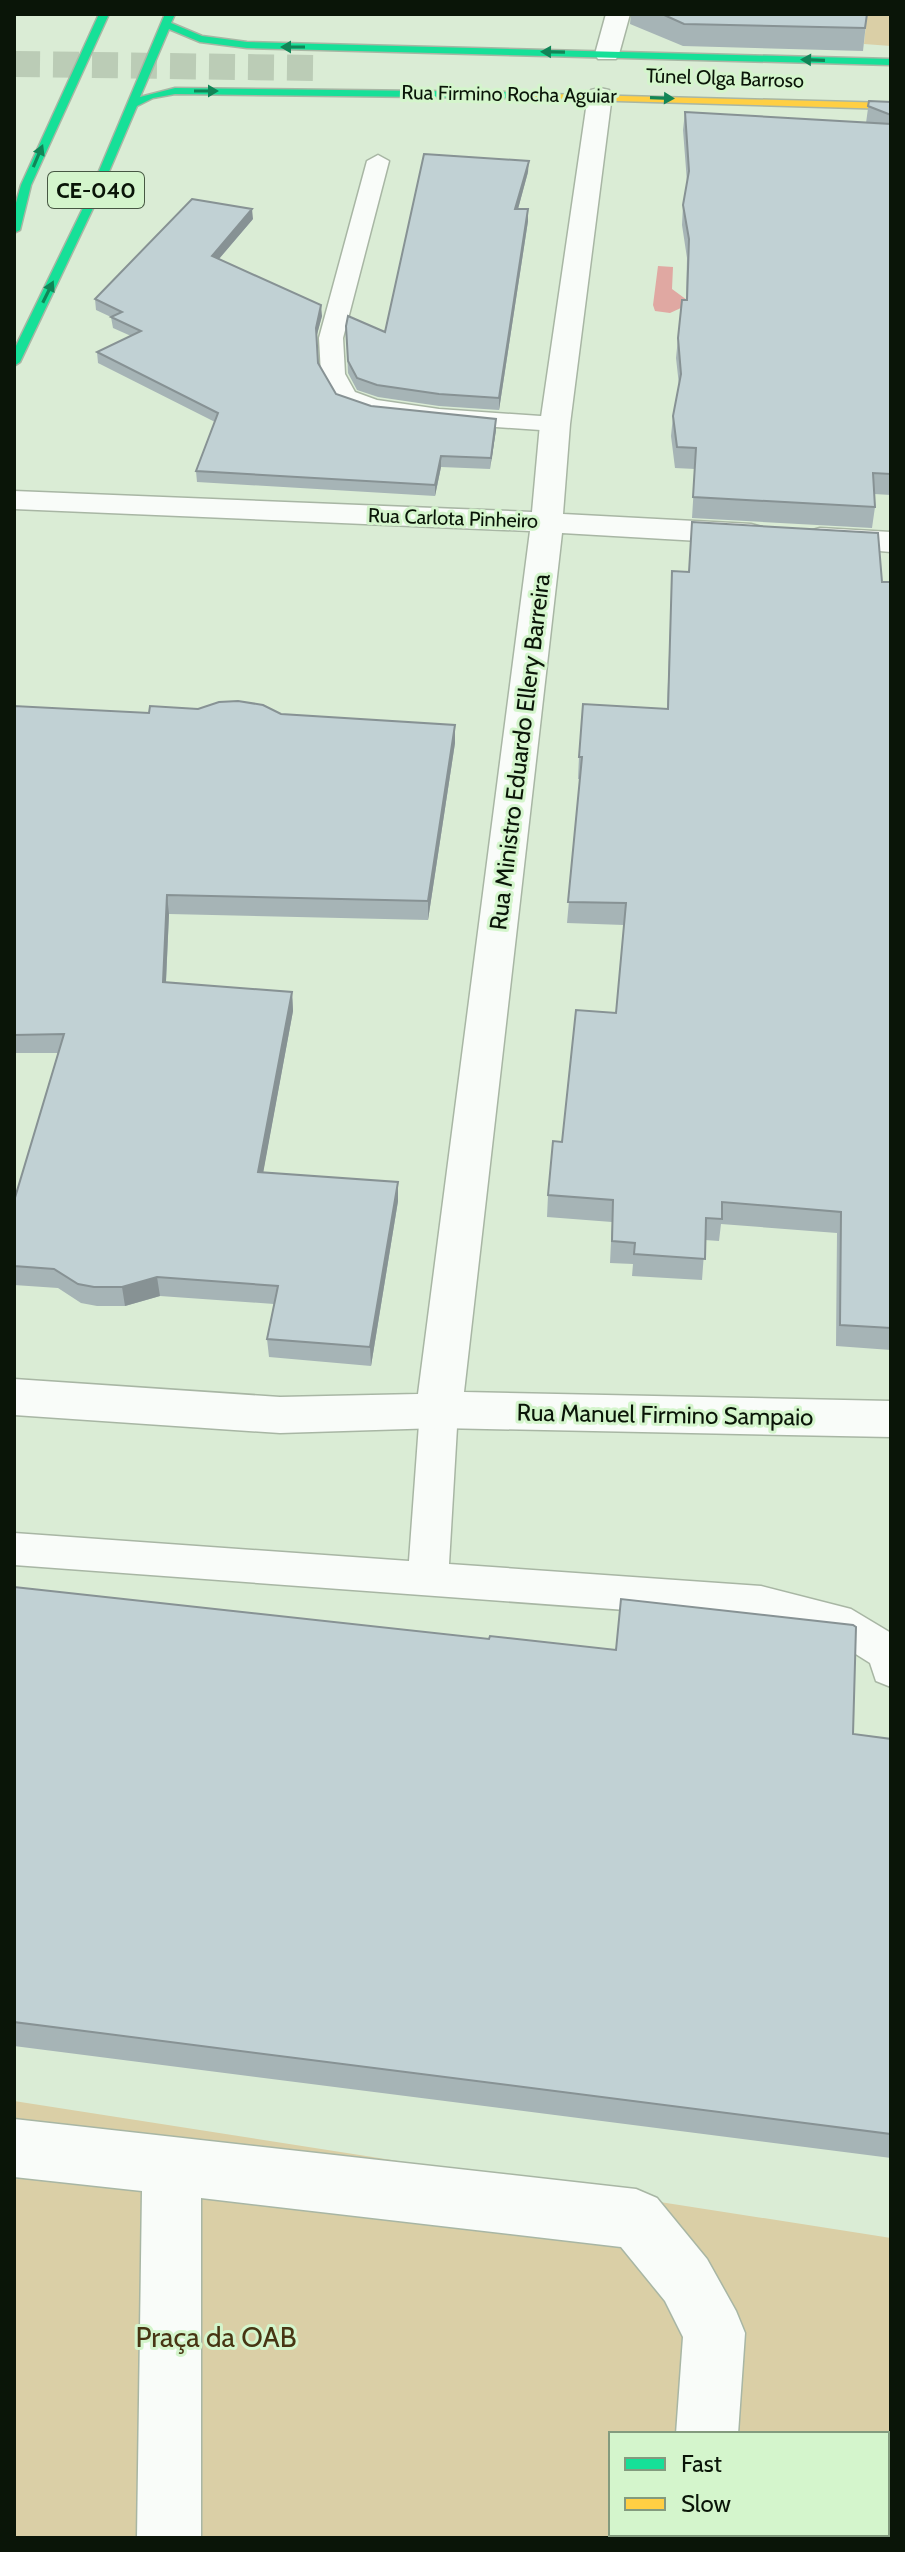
<svg xmlns="http://www.w3.org/2000/svg" width="905" height="2552" font-family="Cabin,sans-serif">
  <rect width="100%" height="100%" fill="#daecd5"/>
  <!-- green -->
  <path fill="#dacfa6" fill-rule="evenodd" d="M867 14H891V46L864 44Z
    M14 2101 891 2238V2538H14ZM611 2434H887V2534H611Z"/>
  <!-- water -->
  <path fill="#e0a8a2" d="M658 266 673 267 672 289 687 300 683 307 670 313 655 311 653 305Z"/>
  <g fill="none" stroke-linecap="round" stroke-linejoin="round">
    <!-- secondary-tunnel -->
    <path stroke="#bbccb6" stroke-width="26" stroke-dasharray="26 13" stroke-linecap="butt" d="M14 64 319 68"/>
    <!-- lane casing -->
    <g stroke="#a8b6a4" stroke-width="3">
      <path id="lane" d="M378 155 389 161 343 338 345 374 355 392 377 400 439 409 555 417 564 419 567 424 564 429 555 431 439 423 372 414 337 402 321 374 319 338 367 161Z
        M439 1395 452 1400 458 1410 449 1564 761 1586 851 1609 891 1633V1687L876 1681 870 1663 827 1636 761 1620 14 1565V1533L409 1561 420 1410 426 1400Z"/>
    </g>
    <!-- street casing -->
    <g stroke="#a8b6a4" stroke-width="3">
      <path id="street" d="M606 14H630L619 54 616 59H598L595 54Z
        M600 88 609 90 612 95 570 424 563 514 751 524 762 527 767 534 762 541 751 544 562 533 464 1392 891 1401V1437L439 1428 280 1433 14 1415V1379L280 1397 418 1394 530 531 14 509V491L532 512 540 424 588 95 591 90Z
        M820 528 891 532V552L809 545 804 538 809 531Z
        M14 2119 636 2189 657 2198 707 2259 736 2311 745 2333 738 2434H676L683 2337 665 2301 621 2247 201 2198V2538H137L142 2191 14 2177Z
        M667 2534H731V2538H667Z"/>
    </g>
    <!-- fast casing -->
    <g stroke="#a8b6a4" stroke-width="3">
      <path id="fast" d="M99 14H109L31 185 20 230 14 233V210L21 185Z
        M165 14H175L171 23 202 36 247 42 891 59V65L247 48 200 42 169 29 140 97 175 88 514 92 519 95 514 98 175 94 153 98 137 106 96 202 20 362 14 366V350L86 202Z"/>
    </g>
    <!-- slow casing -->
    <g stroke="#a8b6a4" stroke-width="3">
      <path id="slow" d="M510 93 891 103V109L514 98 509 95Z"/>
    </g>
    <!-- lane -->
    <use href="#lane" fill="#f9fcf9" fill-rule="evenodd"/>
    <!-- street -->
    <use href="#street" fill="#f9fcf9" fill-rule="evenodd"/>
    <!-- fast -->
    <use href="#fast" fill="#16e098" fill-rule="evenodd"/>
    <!-- slow -->
    <use href="#slow" fill="#ffcf43" fill-rule="evenodd"/>
  </g>
  <!-- wall -->
  <path fill="#a6b4b6" d="M631 14H867L863 51 683 46 630 24Z
    M869 101 891 102V495L874 494 875 507 872 528 692 518 695 469 675 468 671 436 673 416 679 385 676 358 678 338 686 300 687 258 682 225 683 205 687 182 683 130 685 112 866 123Z
    M528 172 518 209H528V221L499 410 439 406 378 397 357 390 348 373 346 326 385 332Z
    M253 219 219 259 322 316 316 338 318 363 336 394 371 406 496 430 490 469 441 467 435 496 197 482 196 471 215 422 98 363 97 352 131 336 113 328 111 317 96 310 95 299Z
    M672 571 891 582V1350L836 1346 837 1233 721 1224 719 1241 705 1240 702 1280 632 1276 633 1264 610 1263 612 1222 547 1217 548 1195 562 1142 616 1013 624 925 567 923 580 779H578L579 757 667 709Z
    M14 706 149 713 281 714 455 725V743L428 920 169 914 166 983 292 992 293 1011 263 1172 398 1182V1201L371 1366 269 1357 267 1339 274 1304 160 1296 125 1306H97L81 1303 58 1288 14 1285V1201L58 1053H14Z
    M14 1587 853 1734 891 1739V2158L14 2046Z"/>
  <!-- shaded-wall -->
  <path fill="#879294" d="M529 161 528 172 515 220V209Z
    M252 209 253 219 212 267V256Z
    M528 209V221L499 410V398Z
    M321 305 322 316 316 338V328Z
    M496 419V430L490 469 491 458Z
    M441 456V467L435 496V485Z
    M455 725V743L428 920V901Z
    M167 895 169 914 165 1001 163 982Z
    M292 992 293 1011 260 1190 258 1172Z
    M398 1182V1201L371 1366 370 1347Z
    M157 1277 160 1296 125 1306 122 1287Z"/>
  <!-- building -->
  <path fill="#c1d1d4" stroke="#879294" stroke-width="2" d="M662 14H867L865 28 684 24Z
    M869 101 891 102V115L868 106Z
    M685 112 891 124V474L873 473 875 507 693 497 696 448 677 447 673 416 681 374 678 338 682 300H687L689 239 683 205 689 171Z
    M424 154 529 161 515 209H528L499 398 439 394 377 385 357 378 348 361 346 326 348 316 385 332Z
    M192 199 252 209 212 256 321 305 316 328 318 363 336 394 371 406 496 419 491 458 441 456 435 485 196 471 218 413 97 352 141 331 111 317 122 312 95 299Z
    M692 522 878 533 882 582H891V1328L840 1325 841 1212 722 1202V1219L706 1218 705 1259 634 1254 635 1243 612 1241 613 1200 548 1195 553 1141 562 1142 576 1010 616 1013 626 903 568 902 582 757H579L583 704 668 709 672 571 689 572Z
    M238 701 263 705 281 714 455 725 428 901 167 895 163 982 292 992 258 1172 398 1182 370 1347 267 1339 278 1286 157 1277 122 1287H94L78 1284 54 1269 14 1266V1201L64 1034 14 1035V706L149 713 150 706 198 709 219 702Z
    M14 1587 489 1639 490 1636 616 1650 621 1599 853 1625 856 1627 853 1734 891 1739V2134L14 2022Z"/>
  <!-- one-way arrows -->
  <defs><path id="oneway-solid" d="M-6-.8H1V-3.2L6.5 0L1 3.2V.8H-6Z" transform="scale(2)"/></defs>
  <g fill="#118557">
    <use href="#oneway-solid" transform="translate(293 47) rotate(180)"/>
    <use href="#oneway-solid" transform="translate(553 52) rotate(-179)"/>
    <use href="#oneway-solid" transform="translate(813 60) rotate(-178)"/>
    <use href="#oneway-solid" transform="translate(206 91)"/>
    <use href="#oneway-solid" transform="translate(662 98) rotate(2)"/>
    <use href="#oneway-solid" transform="translate(38 156) rotate(-67)"/>
    <use href="#oneway-solid" transform="translate(48 292) rotate(-64)"/>
  </g>
  <g text-anchor="middle" stroke-width="6" stroke-linejoin="round" paint-order="stroke">
    <!-- far-street labels -->
    <g font-size="20" fill="#0a1508" stroke="#d4f5cc">
      <text transform="translate(725 78) rotate(2)" y="7">Túnel Olga Barroso</text>
      <text transform="translate(509 94) rotate(1)" y="7">Rua Firmino Rocha Aguiar</text>
      <text transform="translate(453 518) rotate(2)" y="7">Rua Carlota Pinheiro</text>
    </g>
    <!-- shield labels -->
    <rect fill="#d4f5cc" stroke="#475843" stroke-width="2" x="48" y="172" width="96" height="36" rx="6"/>
    <g font-size="22" font-weight="bold" fill="#0a1508">
      <text x="96" y="198">CE-040</text>
    </g>
    <!-- street labels -->
    <g font-size="24" fill="#0a1508" stroke="#d4f5cc">
      <text transform="translate(520 752) rotate(-83)" y="8">Rua Ministro Eduardo Ellery Barreira</text>
      <text transform="translate(665 1415) rotate(1)" y="8">Rua Manuel Firmino Sampaio</text>
    </g>
    <!-- near-park labels -->
    <g font-size="28" fill="#473513" stroke="#d4f5cc">
      <text x="216" y="2347">Praça da OAB</text>
    </g>
  </g>
  <!-- border -->
  <rect width="905" height="2552" fill="none" stroke="#0a1508" stroke-width="32"/>
  <!-- legend -->
  <rect x="609" y="2432" width="280" height="104" fill="#d4f5cc" stroke="#839b7e" stroke-width="2"/>
  <rect x="625" y="2458" width="40" height="12" fill="#16e098" stroke="#839b7e" stroke-width="2"/>
  <text x="681" y="2472" font-size="24" fill="#0a1508">Fast</text>
  <rect x="625" y="2498" width="40" height="12" fill="#ffcf43" stroke="#839b7e" stroke-width="2"/>
  <text x="681" y="2512" font-size="24" fill="#0a1508">Slow</text>
</svg>
